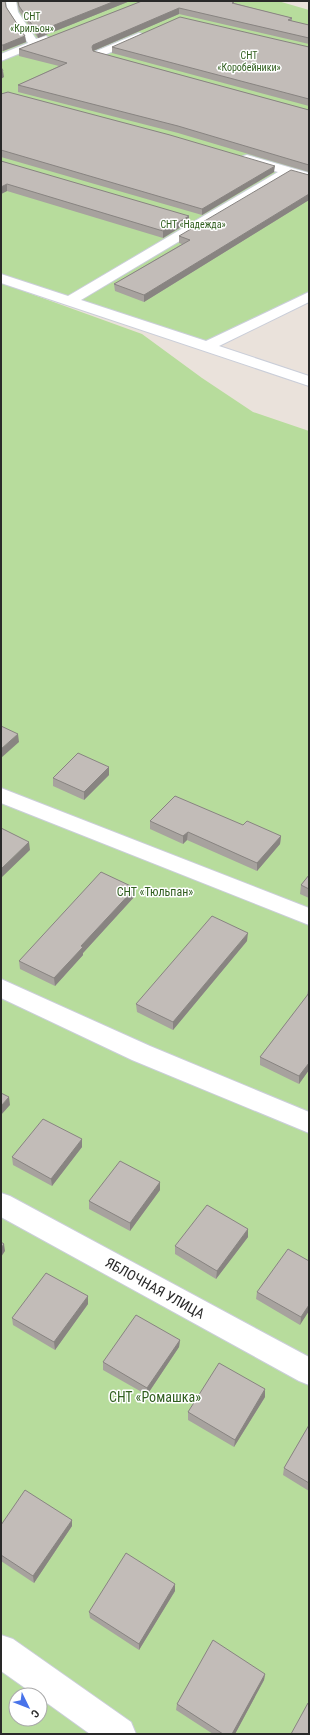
<svg xmlns="http://www.w3.org/2000/svg" width="310" height="1735" font-family="'Roboto Condensed',sans-serif">
  <rect width="100%" height="100%" fill="#eae2db"/>
  <!-- green -->
  <path fill="#b7dc9c" fill-rule="evenodd" d="M1 1H278L309 10V297L206 347 1 278Z
    M1 283 142 334 202 378 253 412 309 431V1734H1ZM16 1695H40V1719H16Z"/>
  <g fill="none" stroke-linecap="round" stroke-linejoin="round">
    <!-- minor casing -->
    <g stroke="#caced9" stroke-width="2">
      <path id="minor" d="M6 1H16L18 12 36 39 46 36 51 39 50 41 1 61V54L28 43 8 12Z
        M139 33 143 34 144 36 143 38 102 56H94L93 54 94 52Z
        M247 155 309 173V181L290 175 81 300 206 341 309 292V302L219 346 309 376V386L1 283V274L68 296 278 172 243 162 241 159 243 156Z
        M1 788 309 908V925L1 803Z
        M1 979 150 1046 309 1112V1133L132 1060 1 998Z
        M1 1193 10 1196 309 1357V1385L299 1381 1 1217Z
        M1 1635 13 1639 131 1722 136 1734H90L40 1698V1695H35L1 1671Z"/>
    </g>
    <!-- minor -->
    <use href="#minor" fill="#fff" fill-rule="evenodd"/>
  </g>
  <!-- wall -->
  <path fill="#a7a29e" d="M1 1 6 7 25 36 26 42 3 51H1Z
    M17 1H130L38 38 19 11Z
    M142 1 234 2V3L292 18V21L309 25V44L179 14 93 51 309 110V172L178 133 18 92V85L59 66 19 56V49Z
    M112 47H309V106L112 53Z
    M1 94 274 172 202 215 1 157Z
    M1 161 189 222 163 238 7 191 1 194Z
    M309 175V200L144 302 115 291 114 284 182 244 179 243V236Z
    M109 775 84 800 53 786V778Z
    M150 821 243 825 281 836 280 844 257 871 187 840 183 844 150 829Z
    M309 875V898L300 894 301 885Z
    M135 888V896L83 953V955L55 986 20 969 19 961Z
    M247 941 173 1030 137 1012 136 1004Z
    M309 989V1070L299 1084 260 1065V1057L307 996 308 990Z
    M82 1139V1147L52 1186 13 1165 12 1157Z
    M160 1190 130 1231 89 1209V1201Z
    M248 1237 216 1279 175 1254V1246Z
    M309 1261 300 1325 256 1299 257 1292Z
    M88 1304 55 1350 13 1325 12 1318Z
    M180 1340 179 1347 147 1395 103 1370V1362Z
    M265 1397 234 1447 188 1420V1412Z
    M309 1425V1491L283 1475 284 1468Z
    M1 1525 72 1526 34 1583 1 1561Z
    M175 1591 139 1650 90 1618 89 1612Z
    M265 1674 264 1680 235 1734H213L176 1710 177 1704Z"/>
  <!-- shaded-wall -->
  <path fill="#888481" d="M115 1H130L38 38 37 32Z
    M179 8V14L93 51 92 47 93 45Z
    M25 36 26 42 3 51V45Z
    M3 71 4 77 1 79V72Z
    M275 166 274 172 202 215V209Z
    M7 184V191L1 194V187Z
    M309 194V200L144 302V295Z
    M189 216V222L163 238V231Z
    M18 734 19 742 1 758V749Z
    M109 767V775L84 800V792Z
    M188 832 187 840 183 844V836Z
    M281 836 280 844 257 871V863Z
    M29 842 30 850 1 878V869Z
    M135 888V896L83 953V955L55 986 54 978 81 946Z
    M248 933 247 941 173 1030V1022Z
    M309 1063V1070L299 1084V1076Z
    M9 1097 10 1105 1 1115V1106Z
    M82 1139V1147L52 1186 51 1179Z
    M160 1182V1190L130 1231V1223Z
    M248 1229V1237L216 1279 217 1271Z
    M4 1244 5 1251 1 1257V1248Z
    M88 1296V1304L55 1350 54 1342Z
    M309 1305V1311L300 1325 301 1317Z
    M180 1340 179 1347 147 1395V1388Z
    M265 1389V1397L234 1447 235 1440Z
    M72 1520V1526L34 1583 33 1576Z
    M175 1584V1591L139 1650V1644Z
    M265 1674 264 1680 235 1734H232Z"/>
  <!-- building -->
  <path fill="#c2bcb8" stroke="#888481" d="M1 1H5L6 7 25 36 3 45H1Z
    M18 1H115L37 32 19 6Z
    M142 1H232L234 2 232 3 292 18 288 20 309 25V38L179 8 93 45 92 47 93 51 309 110V165L178 126 18 85 67 63 19 49Z
    M180 17 309 47V99L112 47Z
    M1 67 3 71 1 72Z
    M8 92 170 135 275 166 202 209 1 150V94Z
    M1 161 189 216 163 231 7 184 1 187Z
    M291 170 309 175V194L144 295 114 284 190 240 179 236Z
    M1 726 18 734 1 749Z
    M78 753 109 767 84 792 53 778Z
    M175 796 243 825 247 821 281 836 257 863 188 832 183 836 150 821Z
    M1 828 29 842 1 869Z
    M101 872 135 888 81 946 83 947 54 978 19 961Z
    M309 875V889L301 885Z
    M212 916 248 933 173 1022 136 1004Z
    M309 993V1063L299 1076 260 1057Z
    M1 1093 9 1097 1 1106Z
    M43 1119 82 1139 51 1179 12 1157Z
    M120 1161 160 1182 130 1223 89 1201Z
    M207 1205 248 1229 217 1271 175 1246Z
    M1 1242 4 1244 1 1248Z
    M288 1249 309 1261V1305L301 1317 257 1292Z
    M46 1273 88 1296 54 1342 12 1318Z
    M136 1315 180 1340 147 1388 103 1362Z
    M219 1363 265 1389 235 1440 188 1412Z
    M309 1425V1483L284 1468Z
    M25 1490 72 1520 33 1576 1 1555V1525Z
    M126 1553 175 1584 139 1644 89 1612Z
    M213 1640 265 1674 232 1734H223L177 1704Z
    M308 1703 309 1704V1734H291Z"/>
  <g text-anchor="middle" stroke-width="3" stroke-linejoin="round" paint-order="stroke">
    <!-- far-park labels -->
    <g font-size="10" fill="#315f1f" stroke="#fff">
      <text x="32" y="20">СНТ<tspan x="32" dy="12">«Крильон»</tspan></text>
      <text x="249" y="59">СНТ<tspan x="249" dy="12">«Коробейники»</tspan></text>
      <text x="193" y="228">СНТ «Надежда»</text>
    </g>
    <!-- park labels -->
    <g font-size="12" fill="#315f1f" stroke="#fff">
      <text x="155" y="896">СНТ «Тюльпан»</text>
    </g>
    <!-- near-street labels -->
    <g font-size="14" fill="#292929" stroke="#fff">
      <text transform="translate(155 1288) rotate(29)" y="5">ЯБЛОЧНАЯ УЛИЦА</text>
    </g>
    <!-- near-park labels -->
    <g font-size="14" fill="#315f1f" stroke="#fff">
      <text x="155" y="1402">СНТ «Ромашка»</text>
    </g>
  </g>
  <!-- border -->
  <rect width="310" height="1735" fill="none" stroke="#292929" stroke-width="4"/>
  <!-- north arrow -->
  <g transform="translate(28 1707) rotate(133)"><circle r="19" fill="#ffffff" stroke="#a9a9a9"/>
  <path d="M0-3L7 15L0 10L-7 15Z" fill="#4873ea"/>
  <text y="-6" font-size="11" font-weight="bold" text-anchor="middle" fill="#292929">С</text>
  </g>
</svg>
